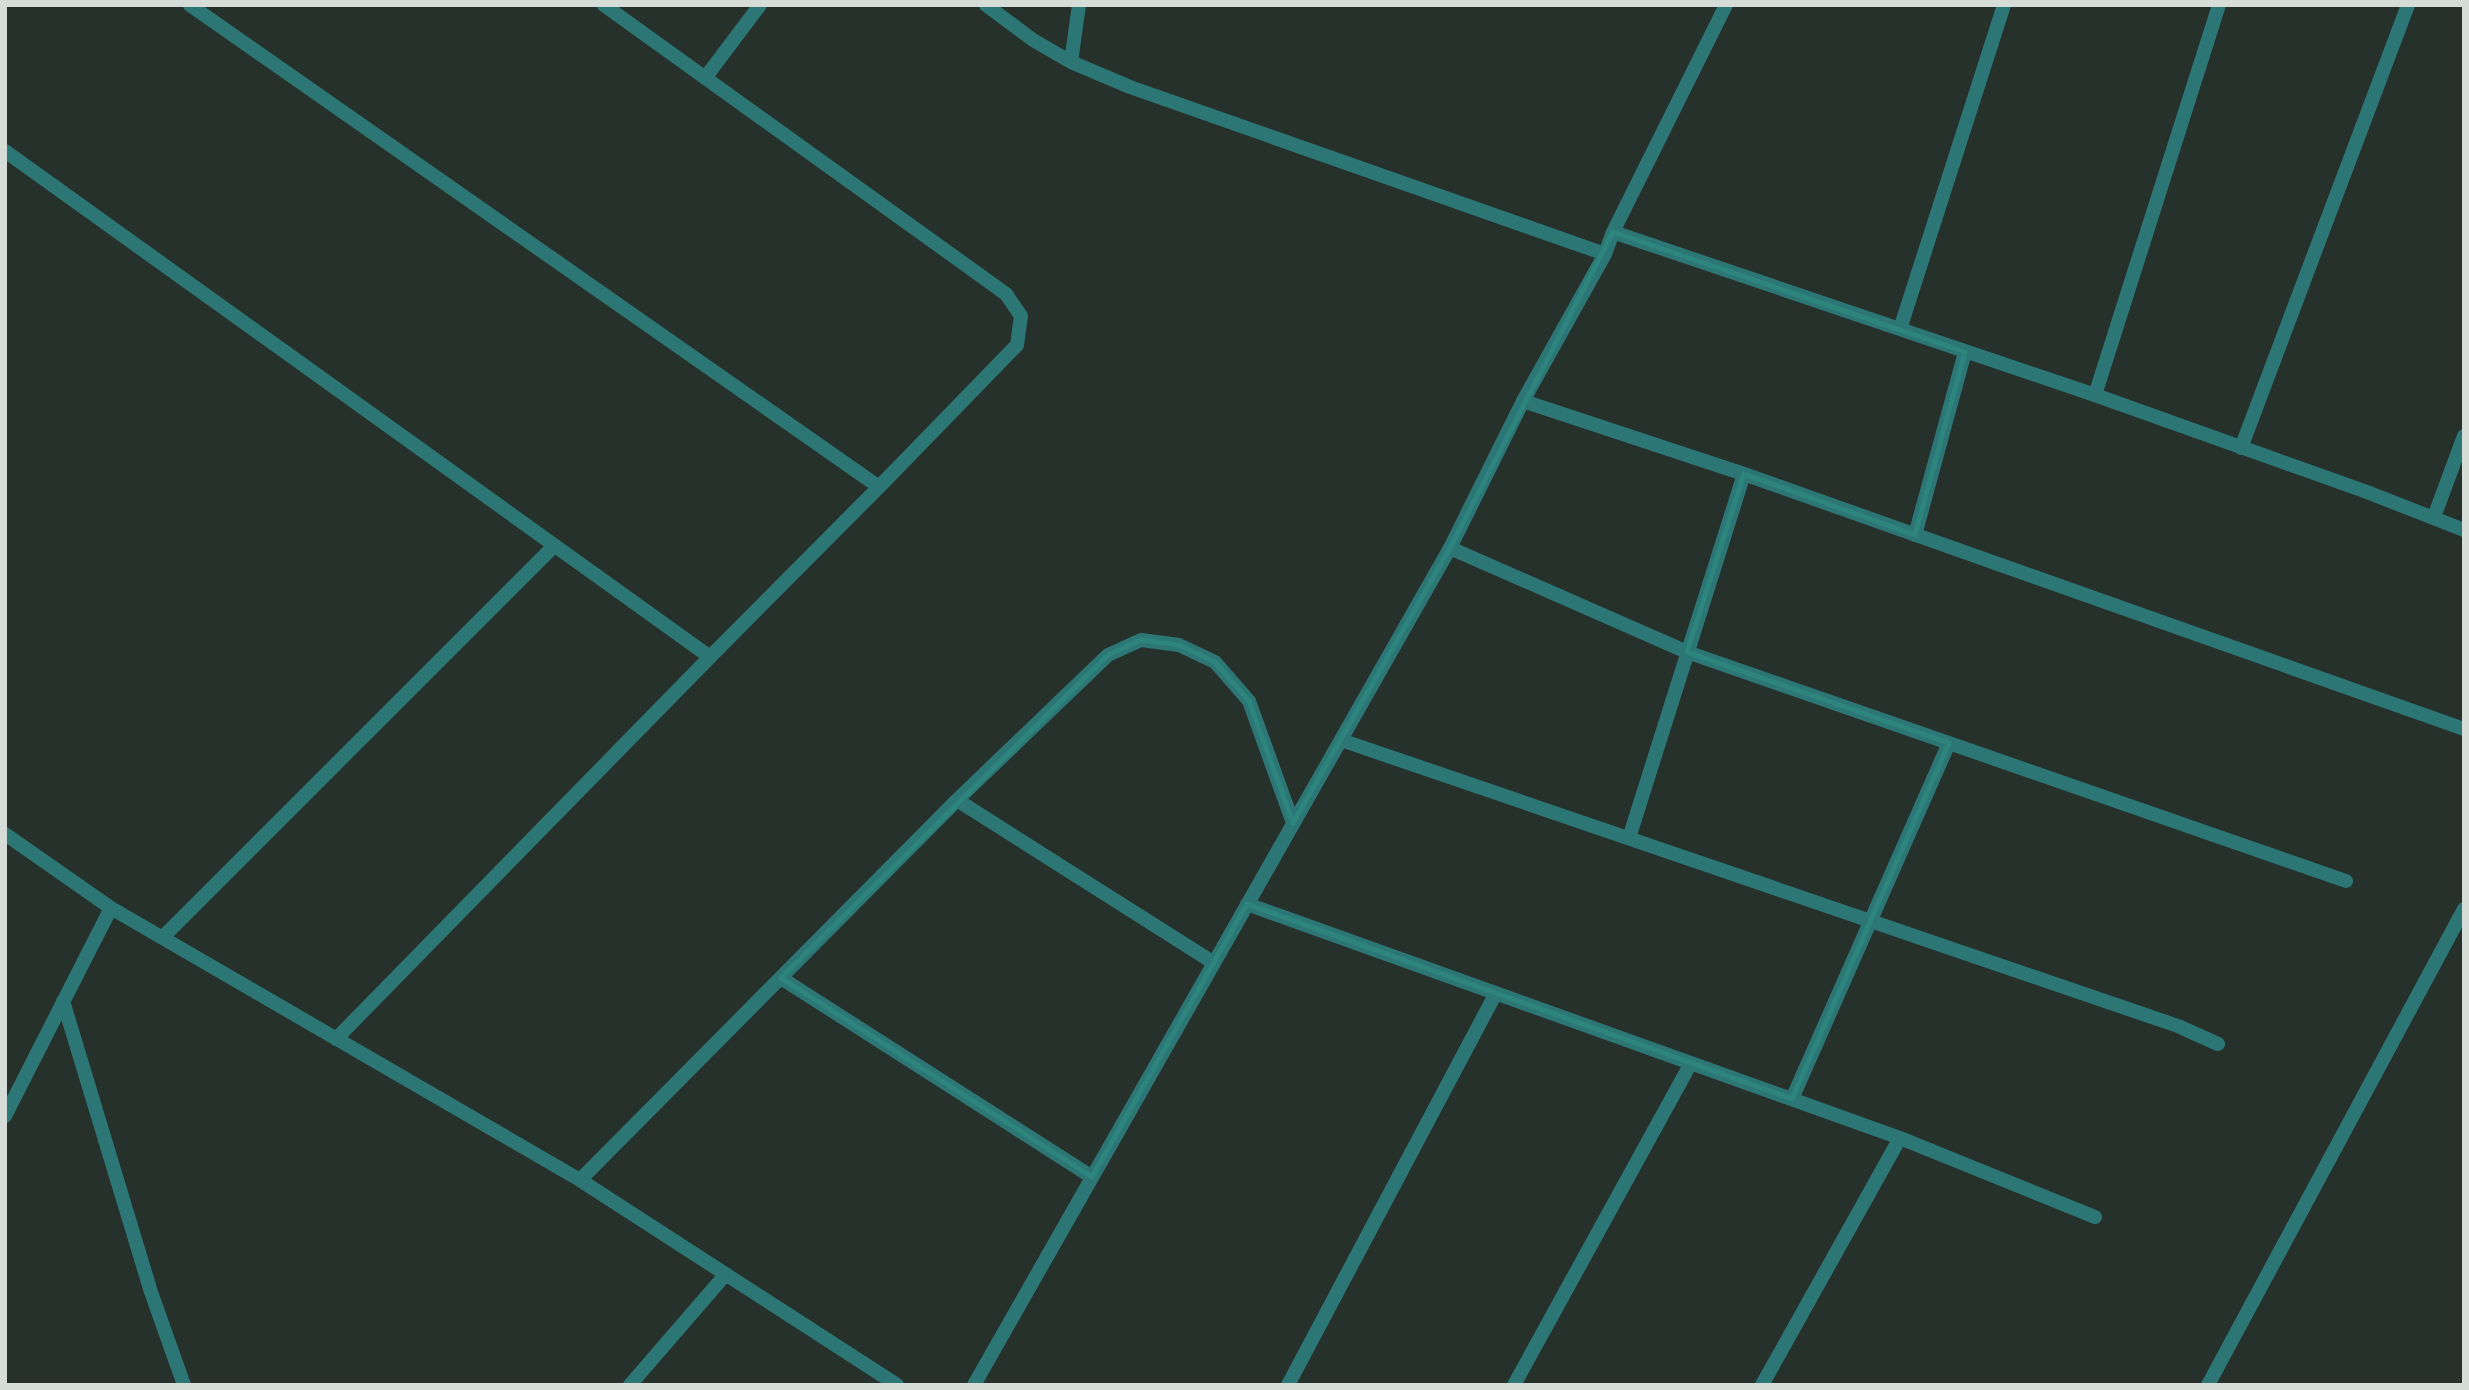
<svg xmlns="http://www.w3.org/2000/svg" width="2469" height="1390" font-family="'Alegreya Sans',sans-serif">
  <rect width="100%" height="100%" fill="#27312b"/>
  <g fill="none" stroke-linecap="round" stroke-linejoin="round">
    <!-- street -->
    <path stroke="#2c7776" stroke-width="14" d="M190 5 879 487 710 657
      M604 5 1006 294 1021 316 1017 345 879 487
      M986 5 1033 40 1071 62 1130 87 1605 254
      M1071 62 1079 5
      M705 78 760 5
      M5 151 710 657 336 1039
      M1613 232 2095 395 2367 492 2464 530
      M1900 329 2004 5
      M2095 395 2219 5
      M1523 401 1744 474 2464 729
      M2241 448 2408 5
      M2434 517 2464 436
      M1915 535 1965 352
      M1450 548 1687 652 2346 881
      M1341 740 2178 1026 2218 1044
      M957 800 1214 963
      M5 834 111 908 580 1180 897 1385
      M1629 838 1744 474
      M1247 904 1900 1138 2095 1217
      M163 937 554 546
      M781 978 1092 1177
      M63 1001 151 1292 184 1385
      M1792 1099 1949 743
      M5 1116 111 908
      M580 1180 957 800 1108 655 1141 640 1179 645 1215 662 1249 701 1293 823
      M630 1385 726 1274
      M974 1385 1450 548 1523 401 1605 254 1613 232 1726 5
      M1288 1385 1496 993
      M1514 1385 1691 1063
      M1762 1385 1900 1138
      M2208 1385 2464 909"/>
  </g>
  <!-- marked area -->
  <path fill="none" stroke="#2d857e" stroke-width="5" stroke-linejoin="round" d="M1613 232 1965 352 1915 535 1744 474 1687 652 1949 743 1792 1099 1247 904 1092 1177 781 978 1108 655 1141 640 1179 645 1215 662 1249 701 1293 823 1450 548Z"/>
  <!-- border -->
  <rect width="2469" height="1390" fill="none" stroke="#d6dcd8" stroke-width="14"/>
</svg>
